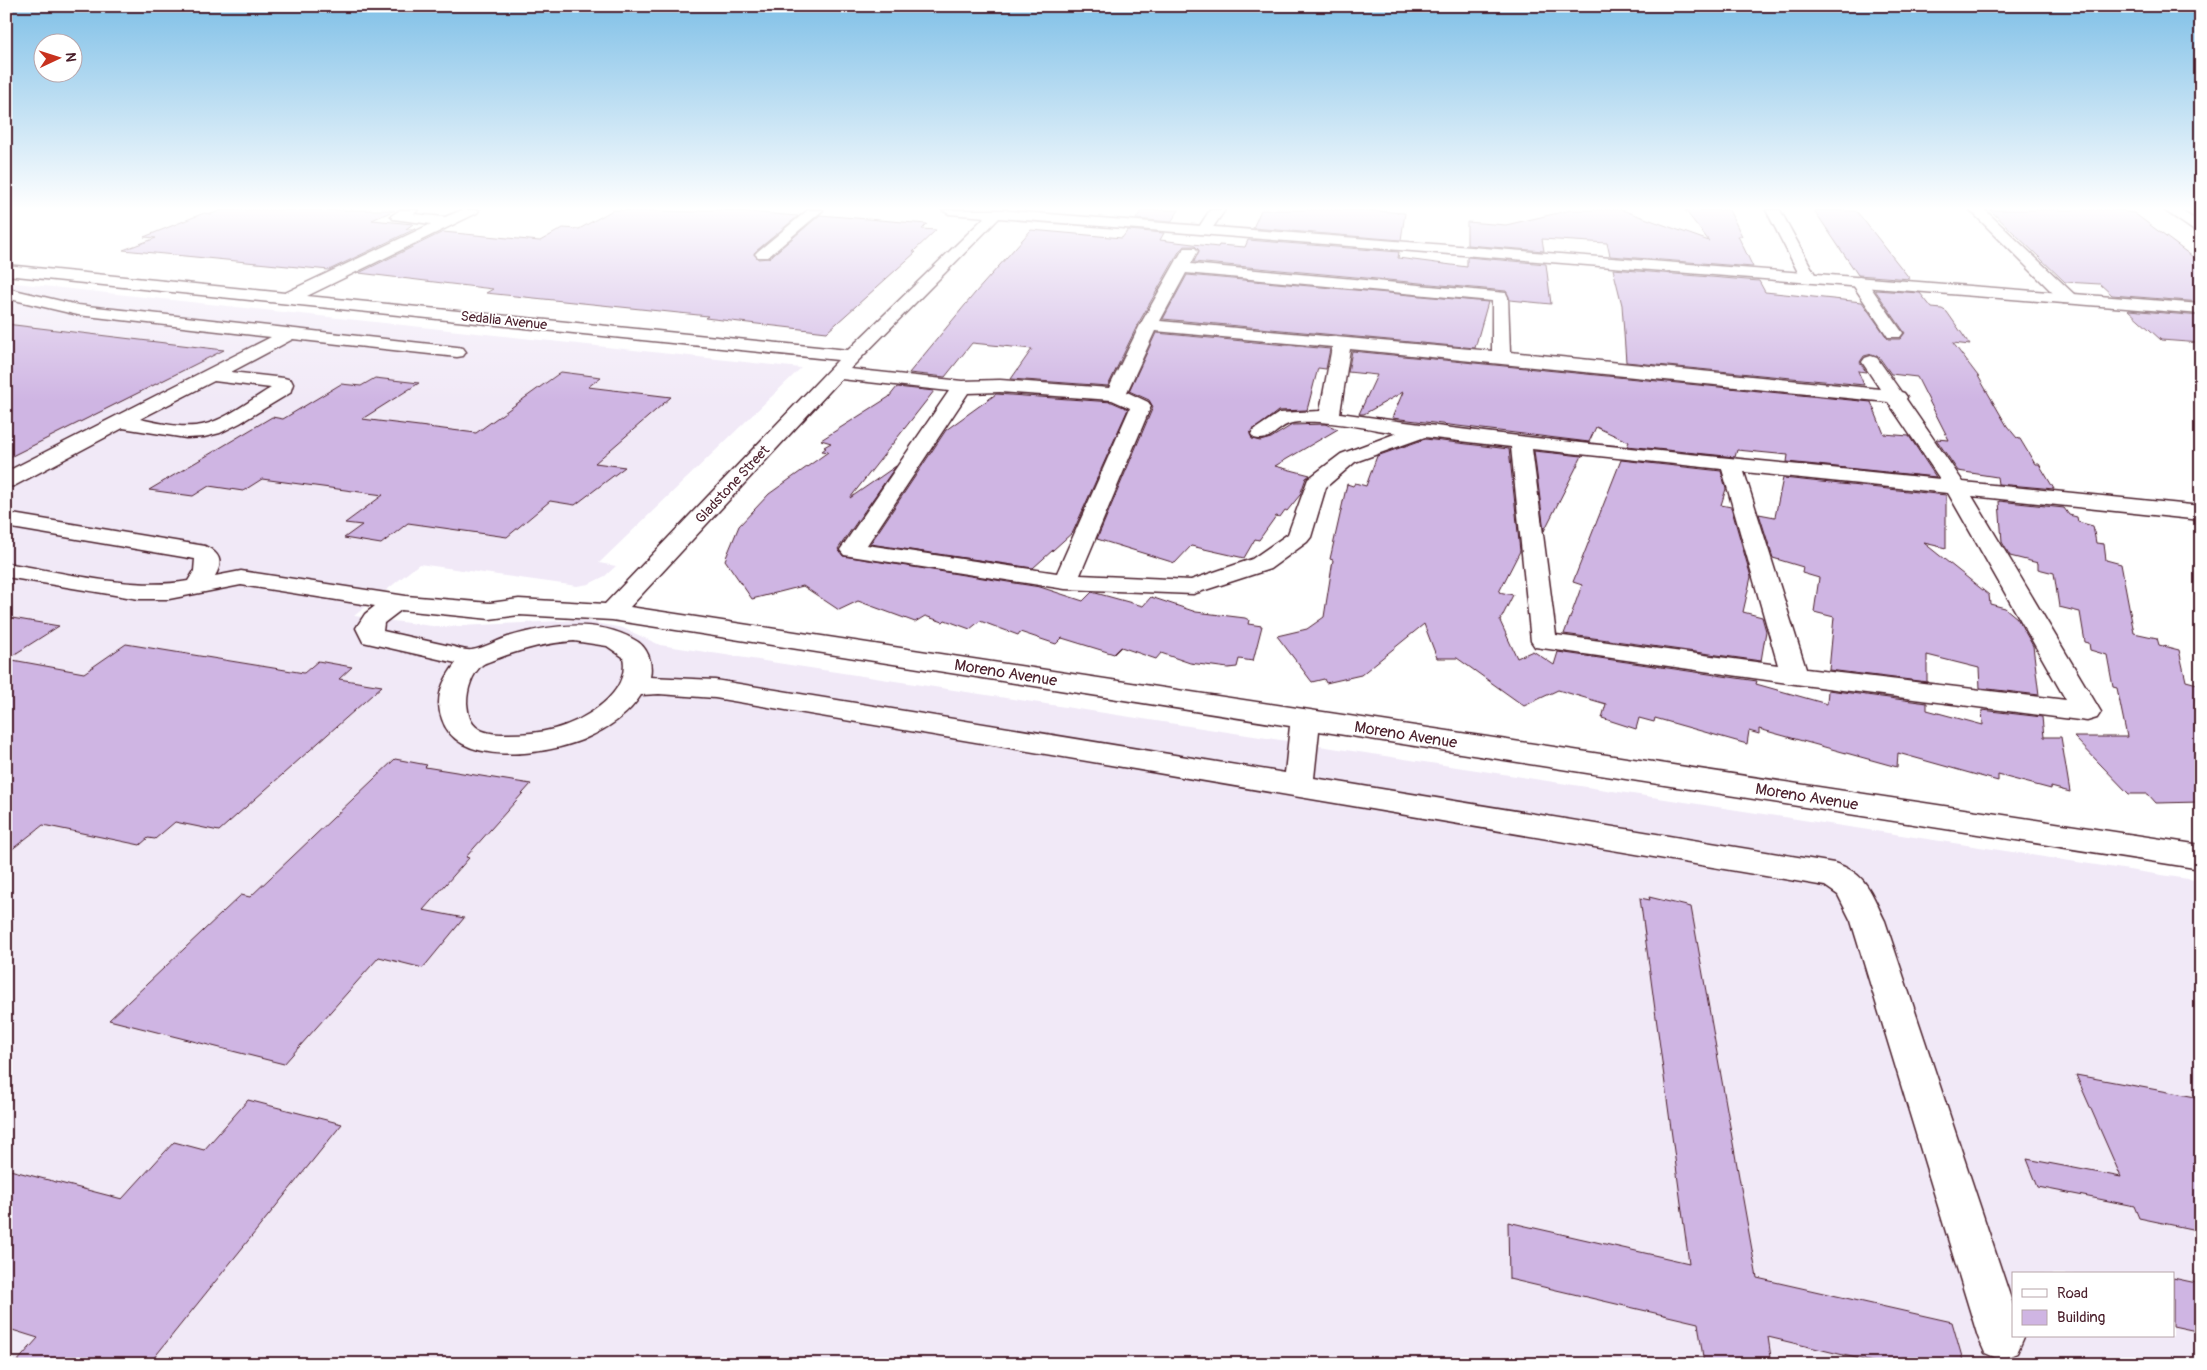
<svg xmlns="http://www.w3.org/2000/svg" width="2207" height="1370" font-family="Pangolin,sans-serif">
  <rect width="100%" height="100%" fill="#fff"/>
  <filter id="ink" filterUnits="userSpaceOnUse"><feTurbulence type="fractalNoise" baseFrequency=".02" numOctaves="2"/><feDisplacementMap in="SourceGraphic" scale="10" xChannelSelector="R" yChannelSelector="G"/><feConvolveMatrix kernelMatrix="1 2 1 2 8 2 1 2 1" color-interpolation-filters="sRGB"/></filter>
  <g filter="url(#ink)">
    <!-- built -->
    <path fill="#f1e9f7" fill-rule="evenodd" d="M6 282 801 368 599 563 616 566 605 576 589 584 577 586 419 564 354 616 440 627 580 620 623 628 660 645 2201 881V1364H6ZM2013 1274H2173V1336H2013Z"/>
    <!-- building -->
    <path fill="#cfb5e3" stroke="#4a1f2b" d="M222 210H395L372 220 413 224 406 229H415L329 270 123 250 156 238 144 237 204 213 211 214Z
      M613 210 696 212 700 210H724L798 216 754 253 758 259 769 258 820 215 927 224 922 229 936 230 913 252H916L827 332 705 318 708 316 486 293 493 289 359 273 443 232 540 241 563 228 579 229Z
      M1142 210H1179L1171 222 1136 219Z
      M1261 210H1362L1405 213 1401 240 1253 228Z
      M1571 210H1622L1709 241 1685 210H1729L1742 236H1738L1753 267 1610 256 1607 243 1542 239 1544 251 1467 245V222L1506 225Z
      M1814 210 1855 211 1858 213 1910 279 1858 275Z
      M1990 210H2122L2126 212 2134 213 2201 263V302L2112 295 2100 284 2065 282Z
      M1031 230 1122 238 1128 230 1164 233 1160 240 1218 247 1219 245 1245 247 1248 240 1399 252 1398 258 1467 267V257L1546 264 1551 304 1510 300 1506 291 1194 262 1199 250 1195 246H1185L1180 250 1138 324 1108 386 1011 379 1032 349 972 343 945 377 909 373 975 293Z
      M1613 269 1759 281 1765 292 1862 302 1888 339H1900L1905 333 1875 290 1920 293 1932 308 1942 309 1947 312 1970 345 1953 343 1978 376 2007 426 2017 438 2020 439 2035 464H2039L2054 489 1998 484 1997 477 1958 471 1936 439 1949 440 1917 377 1891 374 1879 357 1872 354 1864 356 1860 362 1866 372 1858 371 1864 385 1626 362 1622 305Z
      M1187 275 1488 302 1475 348 1163 319Z
      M2128 310 2201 316V343L2161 340Z
      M6 324 224 350 6 459Z
      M1156 333 1330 349 1326 369 1318 368 1307 410 1278 411 1250 433 1252 439 1260 441 1271 438 1292 425 1325 424 1338 429 1275 466 1310 475 1306 478 1300 495 1287 511 1285 510 1280 517 1276 516 1259 540 1255 539 1244 558 1191 546 1175 563 1097 539 1153 407 1149 400 1129 391Z
      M1352 351 1871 402 1884 434 1909 436 1936 477 1787 462 1788 455 1737 450 1735 457 1627 446 1629 442 1596 427 1589 442 1392 418 1403 392 1364 414H1359L1377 375 1348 372Z
      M561 372 601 377 588 387 671 397 595 463 625 467 575 505 550 501 507 537 408 523 381 544 344 538 362 525 345 523 383 495 262 479 243 491 209 486 193 496 149 490 272 417 283 419 341 384 361 386 375 378 419 383 362 419 476 433Z
      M897 387 934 391 850 498 896 466 838 549 843 556 1040 587 1083 601 1092 592 1143 606 1151 597 1196 612 1245 618 1249 620 1248 624 1262 626 1253 661 1239 659 1237 667 1228 668 1190 663 1161 653 1156 659 1121 647 1114 654 1062 638 1056 644 1020 632 1018 635 980 621 970 629 945 620 943 622 925 616 915 622 858 601 839 610 803 586 752 599 725 560 739 526 769 494 828 452 822 451 826 448 824 447 831 443 821 440 889 397Z
      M996 394 1112 402 1128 409 1073 532 1033 568 870 544 946 430Z
      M1425 439 1509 449 1520 551 1499 592 1513 595 1500 621 1517 658 1533 651 1554 665 1558 652 1757 681 1756 684 1827 704 1828 690 1927 703V710L1983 725 1982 710 2042 717 2044 737H2061L2070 792 2051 787V789L1998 775V781L1898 753 1897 767 1759 729V734L1749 731 1747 744 1655 718 1654 722 1639 718 1636 729 1602 718 1606 704 1558 690 1524 706 1457 658H1437L1424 624 1361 675 1326 683 1324 679 1312 682 1277 636 1307 629 1324 617 1333 560 1330 559 1347 484 1353 486 1355 483 1366 486 1377 456Z
      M1534 451 1582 456 1544 531Z
      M1621 460 1721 471 1726 489 1721 505 1731 507 1751 577 1743 612 1762 617 1766 631 1761 661 1564 634 1582 585 1573 582Z
      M1783 478 1946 495V548L1924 543 1989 595 1990 604 2005 608 2017 618 2033 646 2039 695 1980 688 1979 668 1927 655V682L1829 670 1834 617 1814 612 1819 578 1802 573 1803 567 1773 558 1759 514 1775 517Z
      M1999 501 2064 508 2069 515 2077 517 2078 522 2093 526 2096 543 2104 544 2106 560 2121 564 2134 633 2157 638 2159 645 2179 650 2186 681 2201 685V802L2156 803 2148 794H2129L2074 737H2127L2117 688 2113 687 2107 655 2090 650 2089 643 2085 642 2080 612 2059 607 2054 573 2038 569V563L2010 556 2002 542Z
      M6 617 59 626 7 659 84 673 126 644 304 673 318 661 352 667 339 679 382 686 219 831 175 822 155 839 148 838 140 845 43 825 6 854Z
      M395 759 427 765 425 767 531 784 466 857 469 858 423 910 464 918 423 968 379 957 284 1064 109 1020 241 895 250 897Z
      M1649 897 1691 907 1757 1278 1952 1322 1964 1364H1881L1768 1337 1772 1364H1704L1698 1323 1509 1279 1508 1222 1689 1263 1640 898 1650 900Z
      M2076 1075 2201 1098V1231L2139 1218 2134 1206 2038 1187 2027 1159 2121 1177Z
      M248 1100 342 1124 149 1364H15L38 1338 6 1328V1169L122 1199 174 1142 204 1150Z
      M2173 1278 2201 1284V1332L2173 1326Z"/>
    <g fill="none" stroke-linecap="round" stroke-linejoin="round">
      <!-- minor casing -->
      <g stroke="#4a1f2b" stroke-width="3">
        <path id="minor" d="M400 210H418L414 214 445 217 462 210H479L477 213 307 296 848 350 992 210H1007L850 369 962 381 1000 380 1109 388 1140 325 1182 251 1185 248H1195L1198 251 1191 264 1506 293 1508 297 1510 352 1880 389 1862 362 1865 358 1871 356 1877 358 1901 392 1904 393 1907 397 1906 399 1963 482 2201 506V520L1972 496 2101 712 2097 718 2087 721 1795 684 1535 647 1531 641 1511 447 1425 437 1355 462 1326 487 1311 537 1307 542 1270 569 1193 594 1065 589 844 555 840 550 949 391 841 379 630 607 2201 845V869L1319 731 1314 778 1834 863C1867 873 1871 893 1885 921L2013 1305V1336L2024 1337 2017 1353 2001 1360 1985 1353 1978 1337 1851 921 1838 895 1825 886 715 698 659 694 641 695C628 716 605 730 582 740 544 755 458 768 442 719 434 698 443 680 456 663L363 642 356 628 365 614 375 606 241 585 169 599H139L6 577V563C62 572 133 591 188 581L194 571 195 559 6 527V513L205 546C219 553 224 561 215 576L241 571 406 596 490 603 519 599 605 604 838 360 6 275V265L285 293 431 224 393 219 391 216ZM1186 273 1492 301V351L1160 321ZM1155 331 1332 347 1320 411 1279 413 1254 430 1251 434 1254 438C1272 443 1277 426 1292 423 1319 418 1369 429 1397 433L1341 454 1308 479 1288 534 1252 559 1191 580 1080 575 1151 406 1148 402 1127 392ZM1350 349 1888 402 1940 479C1739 458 1539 442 1340 413ZM1000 392 1112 400 1130 408 1057 573 867 545 968 393ZM1532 449 1722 469 1778 665 1556 635ZM1744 472 1948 493 2066 700 1806 669ZM401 610 490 619 519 615 612 620 1290 726 1285 773 715 680 650 677C653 662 648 646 633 639 595 618 548 625 508 637 496 641 484 648 472 650 465 651 456 647 450 646 427 641 405 636 383 631L384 623ZM574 641 607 646 623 657C631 693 585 721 554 729 539 733 524 734 509 734 499 734 487 734 479 729 469 723 468 713 467 703 467 689 472 674 482 665 486 662 492 661 496 659 522 649 546 643 574 641Z
          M808 210H823L768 257H758L755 254 758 251Z
          M1210 210H1225L1209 233H1199L1197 230Z
          M1766 210H1780L1817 278 1815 281H1803L1801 278Z
          M1970 210H1985L2075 295 2077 299 2075 303H2063Z
          M2164 210H2180L2201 223V233L2196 232Z
          M1859 277 1865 279 1900 329 1903 333 1900 337H1888L1851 282 1853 279Z
          M6 288 78 305 457 347 463 348 466 352 463 356 457 357 293 339 231 372 284 378 291 380 293 384 290 393 240 423 220 433 204 437 186 438 123 428 14 486 6 487V472L271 337 78 315 6 298ZM214 381 271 388C250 400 226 420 202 425 183 429 159 423 140 419Z"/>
      </g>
      <!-- major casing -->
      <g stroke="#4a1f2b" stroke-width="3">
        <path id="major" d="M942 210H998L2201 304V314L949 214Z"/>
      </g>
      <!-- minor -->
      <use href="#minor" fill="#fff" fill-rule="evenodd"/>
      <!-- major -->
      <use href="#major" fill="#fff" fill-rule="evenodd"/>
    </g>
  </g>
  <!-- sky -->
  <linearGradient id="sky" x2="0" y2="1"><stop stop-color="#80c0e7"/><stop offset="0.52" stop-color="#fff"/><stop offset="1" stop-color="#fff" stop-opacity="0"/></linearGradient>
  <rect width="2207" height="401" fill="url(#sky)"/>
  <g text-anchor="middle" stroke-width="4" stroke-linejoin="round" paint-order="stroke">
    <!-- far-street labels -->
    <g font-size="14" fill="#4a1f2b" stroke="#fff">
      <text transform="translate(504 320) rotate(6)" y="5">Sedalia Avenue</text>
      <text transform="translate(732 484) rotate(-47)" y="5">Gladstone Street</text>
    </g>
    <!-- street labels -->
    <g font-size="16" fill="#4a1f2b" stroke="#fff">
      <text transform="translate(1006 672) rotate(9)" y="6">Moreno Avenue</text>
      <text transform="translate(1406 734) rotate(9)" y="6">Moreno Avenue</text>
      <text transform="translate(1807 796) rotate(9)" y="6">Moreno Avenue</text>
    </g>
  </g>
  <!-- margin -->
  <rect width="2207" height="1370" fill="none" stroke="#fff" stroke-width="25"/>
  <rect x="12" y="12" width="2182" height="1345" fill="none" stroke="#4a1f2b" stroke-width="2" filter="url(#ink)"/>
  <!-- legend -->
  <rect x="2012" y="1272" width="162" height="65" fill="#ffffff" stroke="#b7a5aa"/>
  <rect x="2022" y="1289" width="25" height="8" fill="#ffffff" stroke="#b7a5aa"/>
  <text x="2057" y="1298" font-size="15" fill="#4a1f2b">Road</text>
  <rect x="2022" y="1310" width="25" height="15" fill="#cfb5e3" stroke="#b7a5aa"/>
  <text x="2057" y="1322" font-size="15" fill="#4a1f2b">Building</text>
  <!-- north arrow -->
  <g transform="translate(58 58) rotate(86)"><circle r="24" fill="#ffffff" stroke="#b7a5aa"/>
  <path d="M0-4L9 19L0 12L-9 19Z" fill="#c8321e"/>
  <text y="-8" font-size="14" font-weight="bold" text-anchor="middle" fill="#4a1f2b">N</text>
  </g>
</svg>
